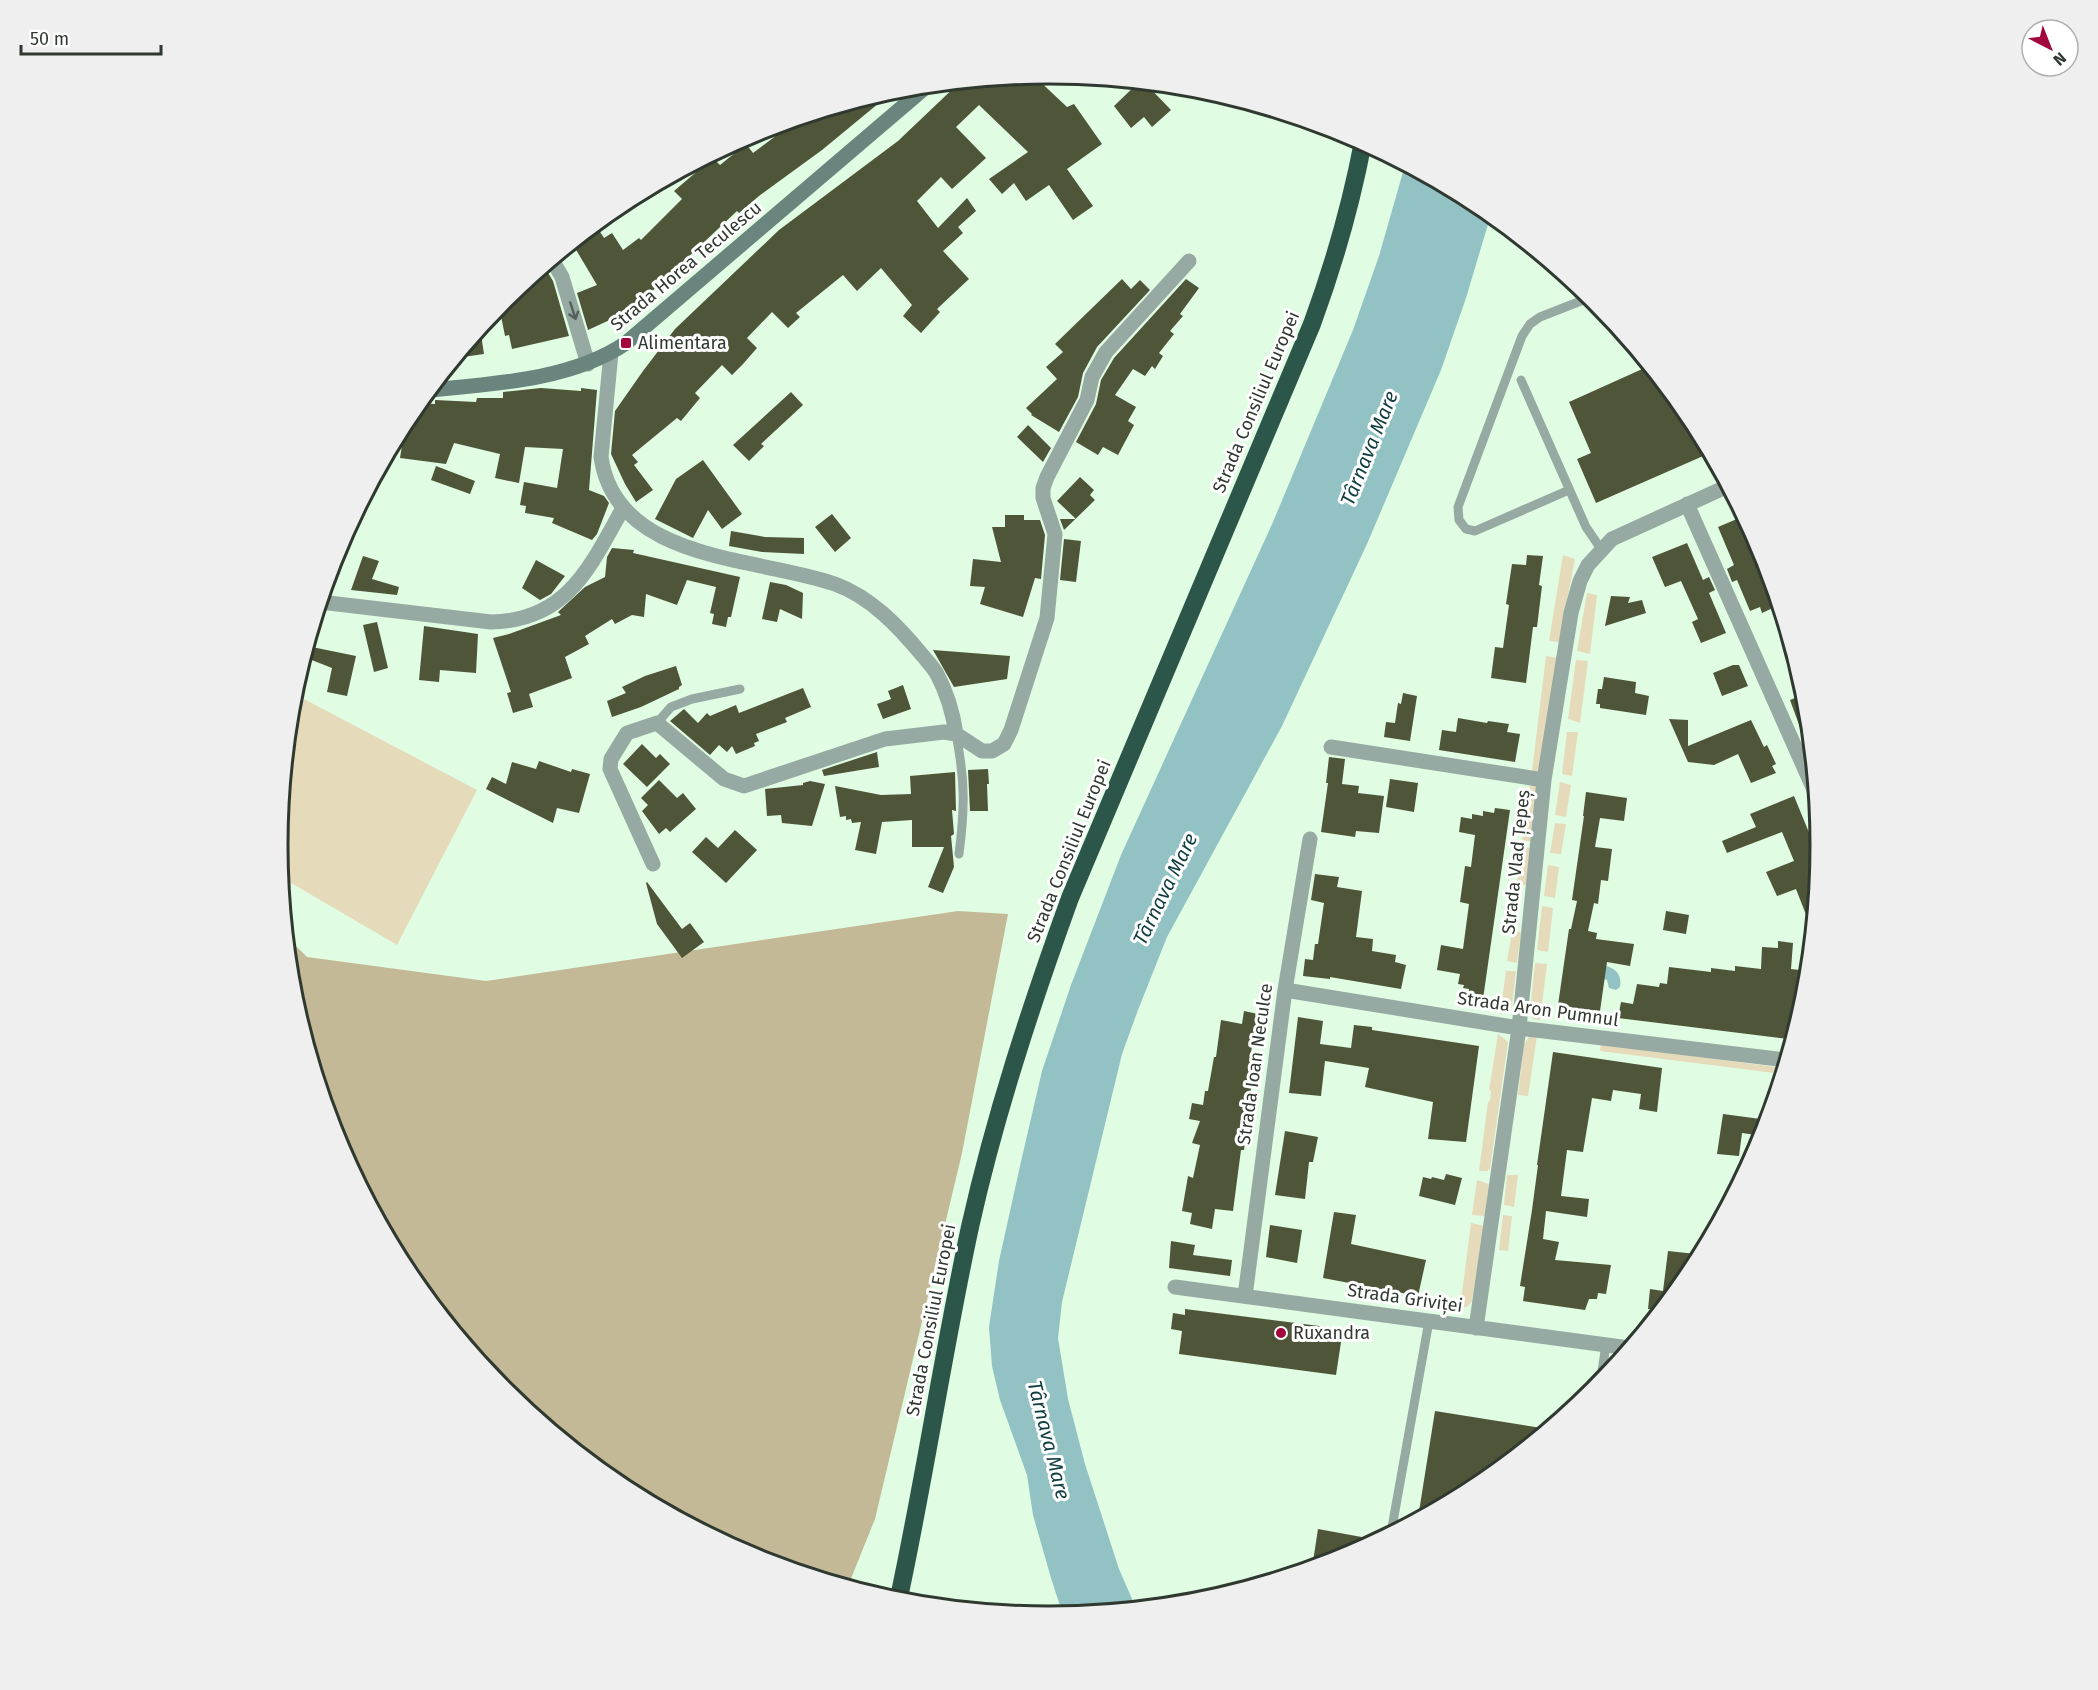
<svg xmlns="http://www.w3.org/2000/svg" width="2098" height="1690" font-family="'Fira Sans',sans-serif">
  <rect width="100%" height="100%" fill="#e0fce2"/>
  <!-- green -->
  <path fill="#e5dbbb" d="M1563 555 1575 559 1559 642 1549 641Z
    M1587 593 1597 595 1590 654 1577 651Z
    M1546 656 1557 658 1540 772 1532 771Z
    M1576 660 1588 661 1580 723 1568 719Z
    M304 699 477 790 397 945 281 877 278 845 289 731Z
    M1567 732H1578L1572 776 1562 774Z
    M1560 782 1571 785 1566 817 1555 815Z
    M1530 783 1540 785 1534 841H1522Z
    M1555 823 1566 824 1561 854 1550 853Z
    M1522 847 1533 848 1528 885H1523L1517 882Z
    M1548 865 1559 867 1555 898 1544 896Z
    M1542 906 1553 908 1548 952 1537 950Z
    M1516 930 1521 933 1517 963 1507 961 1512 933Z
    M1535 963 1547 964 1540 1020 1533 1019 1530 1012Z
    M1506 971H1516L1512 1007 1506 1013 1500 1014Z
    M1498 1034 1508 1042 1490 1169 1487 1171H1479L1488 1102 1490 1101 1491 1091 1489 1090Z
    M1530 1035 1537 1036 1528 1096 1518 1095 1524 1044Z
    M1601 1044 1784 1068 1782 1074 1600 1051Z
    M1507 1175H1518L1514 1207 1504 1205Z
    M1477 1180 1489 1184 1485 1216 1472 1215Z
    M1503 1215 1512 1216 1508 1251 1499 1250Z
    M1471 1223 1484 1226 1472 1301 1468 1306 1460 1309Z"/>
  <!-- forest -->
  <path fill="#c4b996" d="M958 911 1008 914 962 1153 875 1519 848 1586 753 1558 620 1486 503 1390 407 1273 336 1140 292 995 286 936 307 957 486 981Z"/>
  <!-- water -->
  <path fill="#93c2c5" d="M1405 165 1478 204 1491 214 1489 221 1466 298 1441 370 1367 544 1282 726 1167 937 1138 1010 1122 1054 1062 1302 1058 1338 1068 1399 1085 1464 1119 1569 1136 1608 1063 1615 1051 1578 1033 1515 1027 1475 1000 1400 992 1366 989 1327 999 1261 1020 1166 1042 1071 1071 985 1121 855 1273 522 1353 330 1379 256Z
    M1606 966C1617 969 1622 976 1620 987L1616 990 1609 988 1607 980 1602 978Z"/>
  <!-- building -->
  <path fill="#4e5539" d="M1033 75 1067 107 1074 104 1102 144 1067 169 1093 206 1073 220 1049 185 1026 201 1014 183 1002 194 989 179 1028 152 979 105 956 127 986 158 952 189 941 177 917 201 938 228 967 198 976 211 958 227 963 233 943 251 969 279 937 309 940 312 921 333 903 316 912 305 881 268 857 291 843 275 796 313 800 317 788 328 772 312 747 338 757 348 743 364 732 375 722 365 695 393 700 398 681 421 677 418 632 455 638 462 634 465 653 490 636 502 625 484 611 454 615 411 643 371 675 329 779 230 898 141 960 82Z
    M1139 82 1145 83 1171 110 1152 127 1144 117 1131 128 1114 106Z
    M896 89 822 150 759 196 739 213 737 211 646 297 627 312 588 330 577 293 597 285 572 243 595 224 604 238 612 233 623 250 639 238 641 240 682 199 674 191 701 168 696 163 710 155 720 165 746 144 753 153 777 135 770 127 820 112 825 119 842 106Z
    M544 266 553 281 569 336 512 349 509 335 505 336 499 306Z
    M1122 279 1131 289 1140 280 1150 290 1097 347 1083 373 1078 397 1059 432 1031 415 1032 414 1026 408 1057 379 1046 367 1063 352 1055 344Z
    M1186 279 1199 288 1180 314 1183 316 1170 331 1174 334 1159 353 1163 356 1155 369 1152 366 1145 376 1133 369 1115 395 1136 407 1128 421 1134 425 1118 455 1103 447 1098 455 1076 442 1096 404 1101 380 1114 358Z
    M480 328 484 354 456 358Z
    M1649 366 1691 417 1710 453 1596 503 1577 459 1591 453 1569 402Z
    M541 388 581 391V388L597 390 589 490 604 496 609 503 597 534 592 540 552 523 554 518 525 513 526 506 520 505 524 482 557 488 563 449 525 447 519 483 495 478 500 454 454 443 446 464 400 458 406 420 418 403 435 404V400L476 402 477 398H503V392Z
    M791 392 803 405 761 444 764 446 749 461 733 445Z
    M1028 425 1051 448 1043 462 1017 437Z
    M703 460 742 514 722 529 708 510 693 538 655 519 676 479Z
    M436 466 475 481 470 494 431 480Z
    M1080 477 1094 490 1090 495 1095 500 1064 530 1060 519H1076L1057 501Z
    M832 514 851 538 835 552 815 527Z
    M1005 515H1024V520H1040L1045 535 1041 579 1035 578 1023 617 980 604 985 587 970 586 973 559 1001 562 992 527H1005Z
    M1744 516 1757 541 1748 545 1775 607 1762 613 1760 607 1750 611 1737 580 1732 582 1727 569 1734 565 1718 527Z
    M731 531 765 537 804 538V554L762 552 729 546Z
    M1064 539 1081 541 1076 582 1060 580Z
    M1687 543 1703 580 1709 577 1715 590 1709 593 1726 633 1701 643 1692 622 1698 619 1681 581 1665 587 1652 557Z
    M612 548 634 550 633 553 740 577 731 617H728L726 627 712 624 714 614 710 613 716 587 687 580 677 605 646 594 644 617 632 615 615 624 612 619 585 636 589 644 565 657 572 678 529 694 533 707 513 713 507 693 511 692 493 638 509 634 561 615 558 612 585 587 605 577 607 557Z
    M1527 555 1543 556 1539 585 1542 586 1537 627H1533L1526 683 1491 678 1495 647 1503 648 1509 605 1506 604 1512 564 1526 565Z
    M363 556 379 561 372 579 399 587 397 595 351 590Z
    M536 560 565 576 551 594 540 600 522 588Z
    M770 582 786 585 803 593 802 619 780 609 777 622 762 619Z
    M1611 596 1630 597 1628 603 1642 600 1646 613 1605 626Z
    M377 622 388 668 374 672 363 625Z
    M424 626 478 634 476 673 440 670 439 682 419 680Z
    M307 646 356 656 347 696 327 692 332 668 304 657Z
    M933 650 1010 656 1007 679 954 687Z
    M1733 665H1739L1748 686 1722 696 1713 673Z
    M676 666 682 685 679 687V689L641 707 612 717 607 701 626 693 622 687 645 676Z
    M1604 677 1636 682 1635 693 1649 696 1646 715 1600 708V704H1596L1598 689H1602Z
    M903 685 911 709 883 719 877 704 891 699 888 691Z
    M803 688 811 707 785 718 787 722 756 734 759 741 754 743 755 746 736 754 732 746 727 752 719 745 710 755 670 721 684 709 698 723 707 713 710 716 736 705 739 713Z
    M1403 693 1417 696 1410 741 1384 737 1386 722 1395 723 1398 703 1401 704Z
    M1805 694 1810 740 1805 741 1790 700Z
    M1458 718 1487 723 1488 721 1509 724 1507 732 1520 734 1515 762 1439 750 1442 730 1456 732Z
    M1669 719 1688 720V746L1751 720 1764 747 1767 745 1776 764 1772 766 1776 773 1751 783 1738 754 1714 765 1688 762Z
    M642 744 656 758 660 754 670 764 647 787 623 764Z
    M877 752 879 767 824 776 822 770Z
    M1329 757 1345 759 1342 784 1359 786 1358 793 1384 796 1379 833 1356 831 1355 837 1321 832 1328 783H1326Z
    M539 761 571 772 572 769 590 774 579 813 557 808 553 823 486 789 492 777 506 784 512 762 536 769Z
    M988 769 989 784H987L988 811H970L968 770Z
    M955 772 956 811 952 810 954 834 951 836 954 867 943 893 928 887 944 847H912V820L882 822 876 854 855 850 861 822 852 823 851 819 846 820V816L840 817 835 786 881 795 911 794 910 776Z
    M1390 779 1418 783 1414 812 1386 807Z
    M659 780 677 798 683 793 696 809 670 832 666 828 659 834 642 811 648 805 641 798Z
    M810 781 825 784 812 826 782 823 781 815 767 816 765 789 803 785V783Z
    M1586 792 1627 798 1624 821 1600 818 1595 847 1612 849 1608 881 1601 880 1598 904 1594 903 1588 931 1597 933 1596 939 1634 944 1630 966 1607 962 1600 1011 1584 1009 1583 1016 1560 1012 1561 1006 1558 1005 1569 929H1571L1577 901 1572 900 1584 816H1583Z
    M1794 796 1819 857 1812 930 1796 889 1777 896 1766 872 1794 861 1782 832 1727 853 1722 841 1756 827 1750 814Z
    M1495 808 1510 810 1483 999 1468 997 1469 989 1463 988 1464 985 1458 984 1460 974 1437 970 1441 945 1463 949 1469 904 1460 902 1465 866 1471 867 1475 835 1459 832 1461 817 1472 819V814L1483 816V811L1494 813Z
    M735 830 757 850 726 883 692 852 706 837 718 848Z
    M1315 874 1339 877 1337 887 1362 891 1356 937 1373 939 1372 951 1396 955 1395 962 1406 965 1401 989 1330 977V979L1303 976 1305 959 1313 960 1315 944H1318L1324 903 1311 900Z
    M647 882 682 929 690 923 704 942 682 958 657 924 646 883Z
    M1666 911 1689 915 1686 934 1663 930Z
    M1778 941 1793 943 1791 969 1808 971 1806 988 1796 986 1788 1039 1618 1018 1621 1002 1633 1004 1637 984 1659 987 1660 983 1667 984 1669 967 1711 972V968L1735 971V966L1761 969 1762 947 1778 948Z
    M1244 1011 1258 1014 1251 1052 1255 1053 1247 1124 1244 1150H1241L1233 1211 1215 1209 1212 1229 1190 1224 1192 1213 1182 1211 1188 1176 1193 1178 1200 1145 1192 1143 1200 1121 1189 1119 1192 1103 1203 1105 1205 1091H1208L1214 1057H1216L1221 1020 1242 1024Z
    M1298 1017 1323 1021 1320 1044 1351 1048 1354 1025 1372 1027V1030L1479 1046 1466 1142 1428 1139 1433 1102 1365 1087 1369 1068 1325 1061 1321 1096 1289 1093Z
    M1553 1052 1662 1068 1657 1112 1639 1109 1641 1094 1613 1090 1611 1101 1592 1098 1583 1152 1567 1150 1561 1196 1589 1199 1587 1217 1546 1211 1543 1239 1559 1242 1555 1260 1611 1265 1606 1294 1598 1293 1597 1299H1589L1585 1310 1523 1301 1525 1287 1520 1286 1532 1210 1538 1165H1537Z
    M1723 1114 1768 1120 1763 1136 1742 1133 1739 1156 1717 1154Z
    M1285 1131 1318 1137 1313 1162H1309L1305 1199 1275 1195Z
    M1446 1174 1462 1178 1455 1205 1419 1196 1423 1177 1431 1179 1432 1177 1444 1180Z
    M1334 1212 1356 1215 1351 1244 1426 1260 1418 1296 1323 1278Z
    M1270 1225 1302 1230 1297 1263 1266 1257Z
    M1171 1241 1195 1245 1193 1255 1232 1260 1230 1276 1169 1268Z
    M1668 1251 1696 1254 1694 1266 1660 1311 1648 1309 1650 1289 1663 1291Z
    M1185 1309 1343 1329 1336 1375 1179 1354 1182 1331 1171 1329 1173 1313 1185 1315Z
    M1435 1411 1548 1429 1477 1487 1418 1518Z
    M1318 1529 1378 1540 1344 1558 1312 1568Z"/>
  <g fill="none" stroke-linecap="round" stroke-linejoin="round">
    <!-- lane -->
    <path stroke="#97a9a3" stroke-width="9" d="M1521 380 1586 527 1601 549
      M1569 490 1475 531 1466 529 1459 520 1458 507 1522 336 1530 324 1540 317 1591 297
      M657 723 671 707 692 699 740 689
      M956 734C965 780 965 808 959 854
      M1600 1384 1606 1345
      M1391 1533 1429 1321"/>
    <!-- street -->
    <path stroke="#97a9a3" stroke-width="15" d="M552 260 562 277 588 364
      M611 353 601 457C616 562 758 557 835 584 871 597 899 627 923 656 927 661 933 667 937 674 947 693 953 713 956 734
      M1687 504 1815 792
      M320 602 491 622C567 621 590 567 623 508
      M1331 747 1544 780
      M653 864 610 769 611 759 627 733 657 723 724 779 744 786 885 739 944 732 956 734 982 751H992L1004 744 1011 730 1047 618 1055 534 1043 498V488L1047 477 1087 400 1092 377 1106 352 1189 261
      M1285 990 1519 1028 1786 1060
      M1175 1287 1629 1348
      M1245 1296 1285 990 1310 839
      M1476 1328 1519 1028 1544 780 1571 613 1580 581 1588 565 1612 539 1728 486"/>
    <!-- secondary -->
    <path stroke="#6a857d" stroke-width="15" d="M429 390C493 384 572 380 626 343L927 86"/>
    <!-- highway -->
    <path stroke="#2d564b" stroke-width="18" d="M898 1602C925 1477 943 1352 970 1227 995 1115 1031 1006 1070 898L1312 324C1334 264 1351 205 1363 142"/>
  </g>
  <!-- one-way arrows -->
  <defs><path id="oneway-shaft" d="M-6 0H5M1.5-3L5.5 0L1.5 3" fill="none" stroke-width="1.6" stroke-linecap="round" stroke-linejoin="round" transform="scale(1.5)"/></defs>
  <use stroke="#536058" href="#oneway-shaft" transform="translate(573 311) rotate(72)"/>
  <!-- markers -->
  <g fill="#a3063c" stroke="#fff" stroke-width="2">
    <rect x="620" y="337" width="12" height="12" rx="3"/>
    <circle cx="1281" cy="1333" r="6"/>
  </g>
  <g text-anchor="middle" stroke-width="6" stroke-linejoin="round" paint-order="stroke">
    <!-- street labels -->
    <g font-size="18" fill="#2f3930" stroke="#fff">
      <text transform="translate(686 266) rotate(-40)" y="6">Strada Horea Teculescu</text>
      <text transform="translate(1256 402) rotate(-67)" y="6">Strada Consiliul Europei</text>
      <text transform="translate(1069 851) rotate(-68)" y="6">Strada Consiliul Europei</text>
      <text transform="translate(1516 862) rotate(-84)" y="6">Strada Vlad Țepeș</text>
      <text transform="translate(1538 1009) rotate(8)" y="6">Strada Aron Pumnul</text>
      <text transform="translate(1255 1064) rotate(-82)" y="6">Strada Ioan Neculce</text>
      <text transform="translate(1405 1298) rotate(8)" y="6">Strada Griviței</text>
      <text transform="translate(931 1320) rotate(-79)" y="6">Strada Consiliul Europei</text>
    </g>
    <!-- poi labels -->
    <g font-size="18" fill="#2f3930" stroke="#fff" text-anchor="start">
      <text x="638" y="349">Alimentara</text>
      <text x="1293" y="1339">Ruxandra</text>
    </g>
    <!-- water labels -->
    <g font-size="20" font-style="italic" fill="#103d40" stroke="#fff">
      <text transform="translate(1369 448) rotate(-68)" y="7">Târnava Mare</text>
      <text transform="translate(1165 889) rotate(-64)" y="7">Târnava Mare</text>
      <text transform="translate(1049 1440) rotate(76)" y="7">Târnava Mare</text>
    </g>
  </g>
  <!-- crop -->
  <path d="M0 0H2098V1690H0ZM288 845a761 761 0 1 1 1522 0a761 761 0 1 1-1522 0Z" fill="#eeefee" fill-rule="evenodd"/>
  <path fill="none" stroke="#2f3930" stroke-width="3" d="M288 845a761 761 0 1 1 1522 0a761 761 0 1 1-1522 0Z"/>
  <!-- north arrow -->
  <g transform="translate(2050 48) rotate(138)"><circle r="28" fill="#ffffff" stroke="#acb0ac" stroke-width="1.5"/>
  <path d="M0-4.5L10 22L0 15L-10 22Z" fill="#a3063c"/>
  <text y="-9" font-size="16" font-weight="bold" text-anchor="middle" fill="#2f3930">N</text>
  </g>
  <!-- scale -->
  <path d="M21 45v9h140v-9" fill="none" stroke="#2f3930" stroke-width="3"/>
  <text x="30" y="45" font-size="18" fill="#2f3930" stroke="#ffffff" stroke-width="4.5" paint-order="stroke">50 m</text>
</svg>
